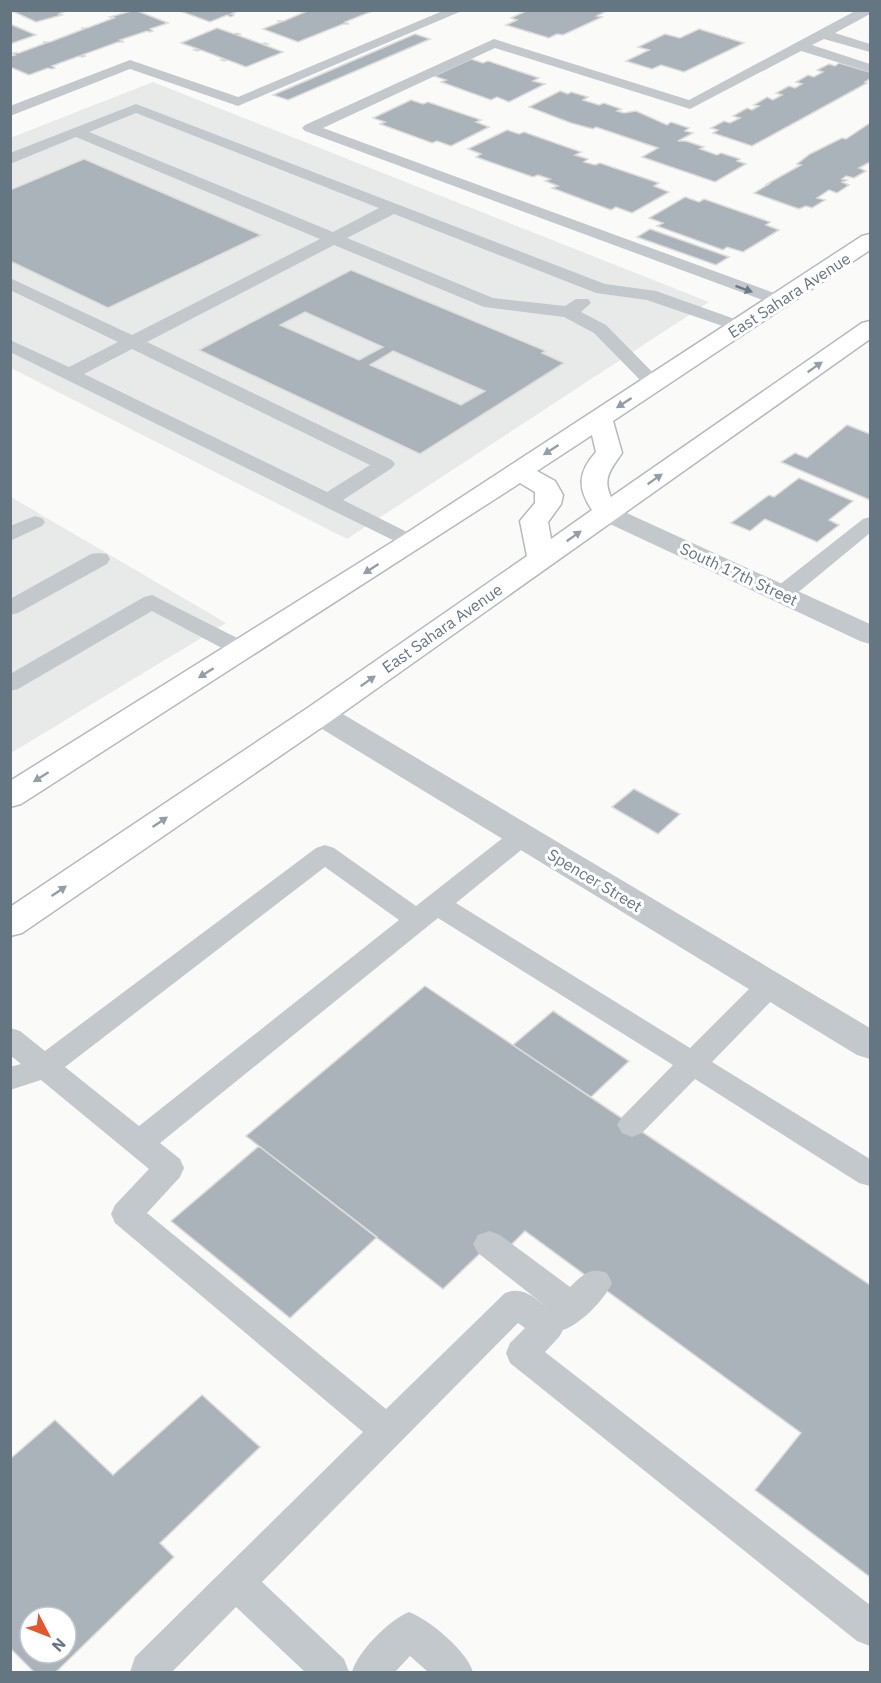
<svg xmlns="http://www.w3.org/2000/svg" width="881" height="1683" font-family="'IBM Plex Sans',sans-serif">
  <rect width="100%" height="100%" fill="#fafaf8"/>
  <!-- built -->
  <path fill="#e8e9e9" d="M153 82 709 302 347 539 11 368 10 138Z
    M11 497 226 623 11 753Z"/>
  <!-- building -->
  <path fill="#aab3b9" stroke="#dcdcda" stroke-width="1.5" fill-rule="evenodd" d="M10 10H68L59 14 62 15 36 22Z
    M135 10 168 23 150 29 153 31 150 32 147 31 120 40 124 42H118L82 55 86 56 82 57 79 56 52 66 55 68 52 69 48 68 29 75 10 67V56L15 55 12 53H19L46 43 43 42H50L84 29 81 28H87L114 18 110 17Z
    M177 10H240L231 14 234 15 231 17 227 15 210 22Z
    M304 10H375L345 22 349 24H343L298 42 263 29 281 22 277 21H284L307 11Z
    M528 10H604L606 11 597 16 602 17 563 35 557 34 549 38 506 25 517 20 511 18Z
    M10 24 36 35 10 44Z
    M217 28 234 34 237 33 240 34 237 35 262 44 265 43 268 44 264 45 283 52 246 67 228 60 224 61 221 60 225 59 201 50 197 51 194 50 198 49 181 43Z
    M699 29 744 43 684 72 661 65 652 69 626 61 649 50 638 47 665 34 680 38Z
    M415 34 430 39 288 100 273 95Z
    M471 59 483 63 488 61 539 78 533 81 545 84 509 102 497 97 491 100 441 82 446 80 434 76Z
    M839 63 870 72V79L865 82 867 83 752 146 713 133 718 130 711 128 724 121 730 123 740 118 733 116 747 108 752 110 759 106 754 105 767 97 773 100 782 95 776 93 789 86 795 88 802 84 796 82 808 75 814 77 823 72 817 70 829 64 835 66Z
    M560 91 568 94 571 92 588 97 583 100 599 105 604 103 621 109 617 111 624 113 636 111 667 125 671 122 689 128 685 131 693 133 678 141H686L704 147 700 149 717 155 721 153 740 159 737 161 746 164 715 182 642 157 658 148 596 127 593 129 571 123 529 107Z
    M411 100 423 104 428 102 481 120 476 122 489 127 451 146 437 141 432 143 380 124 385 122 373 118Z
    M870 123V162L859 168 866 171 854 178 846 176 842 179 847 180 842 182 849 185 837 193 829 190 817 198 825 200 812 208 806 206 799 209 754 193 769 184H767L801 165 797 164 810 154 842 138 846 139Z
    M507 130 519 134 524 132 581 152 575 155 588 159 584 162 595 165 600 163 659 183 654 186 669 192 632 213 616 207 611 210 552 188 558 186 545 181 550 179 538 175 533 177 476 157 481 154 468 149Z
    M84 159 261 235 108 308 10 261V190Z
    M685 197 699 202 704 199 770 222 766 225 779 230 743 252 727 247 723 250 657 226 663 223 649 218Z
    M650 229 729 257 716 265 637 237Z
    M351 270 546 351 542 353 564 363 420 454 199 350ZM305 312 383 347 359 360 280 325ZM393 351 485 391 461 405 370 365Z
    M847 425 870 434V500L781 462 795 453 807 458Z
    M799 478 853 501 829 520 839 525 817 542 765 519 750 531 731 523 769 495 774 497Z
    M634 789 680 814 658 834 612 807Z
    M425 986 870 1285V1577L755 1490 801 1433 525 1231 510 1246 498 1236 443 1289 246 1136Z
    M553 1011 629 1061 591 1097 513 1045Z
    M259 1146 377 1237 290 1318 171 1221Z
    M202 1395 260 1447 160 1543 174 1557 56 1672H34L10 1648V1459L55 1420 113 1475ZM30 1617H66V1653H30Z"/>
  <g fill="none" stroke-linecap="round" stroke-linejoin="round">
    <!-- primary casing -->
    <g stroke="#b5babe" stroke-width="3">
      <path id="primary" d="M870 234V250L613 421 622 453C611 469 602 478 611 497L862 323 870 321V339L331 721 22 933 10 936V907L309 707 527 556 520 521 535 503V492L520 483 21 804 10 807V781L402 536 862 236ZM592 435 596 452C578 472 577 488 592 510L551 539 548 522 561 504 563 495 555 481 537 471Z"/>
    </g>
    <!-- lane -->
    <path fill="#c3c8cc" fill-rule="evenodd" d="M445 10H464L238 106 130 69 10 116V106L130 60 238 97Z
      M857 10H870V14L835 33 870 44V52L824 39 812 45 870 64V72L801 51 690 109 495 48 323 128 785 297 788 301 785 305 779 306 305 131 302 128 305 125 494 39 689 100Z
      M136 104 605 284 656 291 746 323 749 327 746 331 740 332 647 300 596 293 394 214 347 238 493 298 565 306 576 299H588L591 303 581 312 606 325 663 383 661 387H647L594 333 564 317 484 307 334 245 147 342 392 460 395 464 392 468 343 500 419 538 423 542 419 546 412 548 405 546 10 352V340L69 367 118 342 10 290V278L132 335 320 239 76 137 10 164V153ZM136 113 379 208 333 232 89 132ZM132 349 370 465 327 492 84 374Z
      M35 516 42 518 45 522 42 526 10 541V526Z
      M870 517V533L790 599 782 601 774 599 771 594 774 589 863 519Z
      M99 553 107 554 110 559 107 564 18 613 10 615V599L91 554Z
      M152 595 251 645 254 650 251 655 243 657 235 655 152 611 18 689 10 691V674L144 597Z
      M522 827 531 830 535 836 531 842 456 903 690 1048 760 978 770 975 780 978 784 985 780 992 712 1062 870 1159V1186L859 1183 695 1079 642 1133 632 1137 622 1133 617 1125 622 1117 673 1065 438 918 160 1143 180 1159 184 1168 180 1177 147 1213 386 1409 505 1293C523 1286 533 1297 548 1308L478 1253 473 1244 478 1235 489 1231 500 1235 570 1287C584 1274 589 1267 607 1273L612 1283C604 1300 581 1324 563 1330L559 1337 545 1352 870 1605V1646L857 1641 510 1363 506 1353 510 1343 525 1328 518 1323 262 1582 344 1659 349 1672H305L236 1607 172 1672H130L135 1657 363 1432 115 1223 111 1214 115 1205 149 1169 41 1080 10 1090V1067L21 1064 10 1055V1028L20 1031 45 1051 316 848 325 845 334 848 416 906 513 830ZM325 867 399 920 139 1126 65 1067Z
      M409 1612C430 1620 467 1651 473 1672H428L410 1656 395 1672H352C358 1651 389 1620 409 1612Z"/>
    <!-- street -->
    <path fill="#c3c8cc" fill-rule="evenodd" d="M607 504 870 624V644L860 641 597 518 594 512 597 506Z
      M320 704 331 707 870 1028V1059L857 1055 309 721 305 714 309 707Z"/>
    <!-- primary -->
    <use href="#primary" fill="#fff" fill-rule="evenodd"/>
  </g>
  <!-- one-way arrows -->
  <defs><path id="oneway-solid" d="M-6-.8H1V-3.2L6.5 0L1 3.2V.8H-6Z" transform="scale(1.5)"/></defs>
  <use fill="#6a7a87" href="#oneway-solid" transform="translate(744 289) rotate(20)"/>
  <g fill="#939fa8">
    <use href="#oneway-solid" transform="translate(815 367) rotate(-35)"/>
    <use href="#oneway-solid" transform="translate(624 403) rotate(147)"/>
    <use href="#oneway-solid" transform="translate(551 450) rotate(147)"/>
    <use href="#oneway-solid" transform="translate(655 479) rotate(-35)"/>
    <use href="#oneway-solid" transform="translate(574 536) rotate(-35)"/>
    <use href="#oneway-solid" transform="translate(371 569) rotate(147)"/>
    <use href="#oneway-solid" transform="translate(206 673) rotate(148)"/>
    <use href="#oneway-solid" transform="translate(368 681) rotate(-35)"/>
    <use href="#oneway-solid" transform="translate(41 777) rotate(148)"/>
    <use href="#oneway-solid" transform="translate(160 822) rotate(-34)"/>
    <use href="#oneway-solid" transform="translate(59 891) rotate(-34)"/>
  </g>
  <g text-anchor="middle" stroke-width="6" stroke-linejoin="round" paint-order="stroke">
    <!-- street labels -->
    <g font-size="16" fill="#657683" stroke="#fff">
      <text transform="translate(789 295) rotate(-33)" y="6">East Sahara Avenue</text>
      <text transform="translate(739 574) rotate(25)" y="6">South 17th Street</text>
      <text transform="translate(442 628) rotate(-35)" y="6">East Sahara Avenue</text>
      <text transform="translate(595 880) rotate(31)" y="6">Spencer Street</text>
    </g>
  </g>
  <!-- border -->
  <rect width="881" height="1683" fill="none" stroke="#657683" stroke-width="24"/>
  <!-- north arrow -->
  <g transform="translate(48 1635) rotate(132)"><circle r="28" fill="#ffffff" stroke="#c1c8cd" stroke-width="1.5"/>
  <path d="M0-4.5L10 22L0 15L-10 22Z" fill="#e4572e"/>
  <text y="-9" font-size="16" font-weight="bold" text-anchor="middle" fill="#657683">N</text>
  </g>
</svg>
